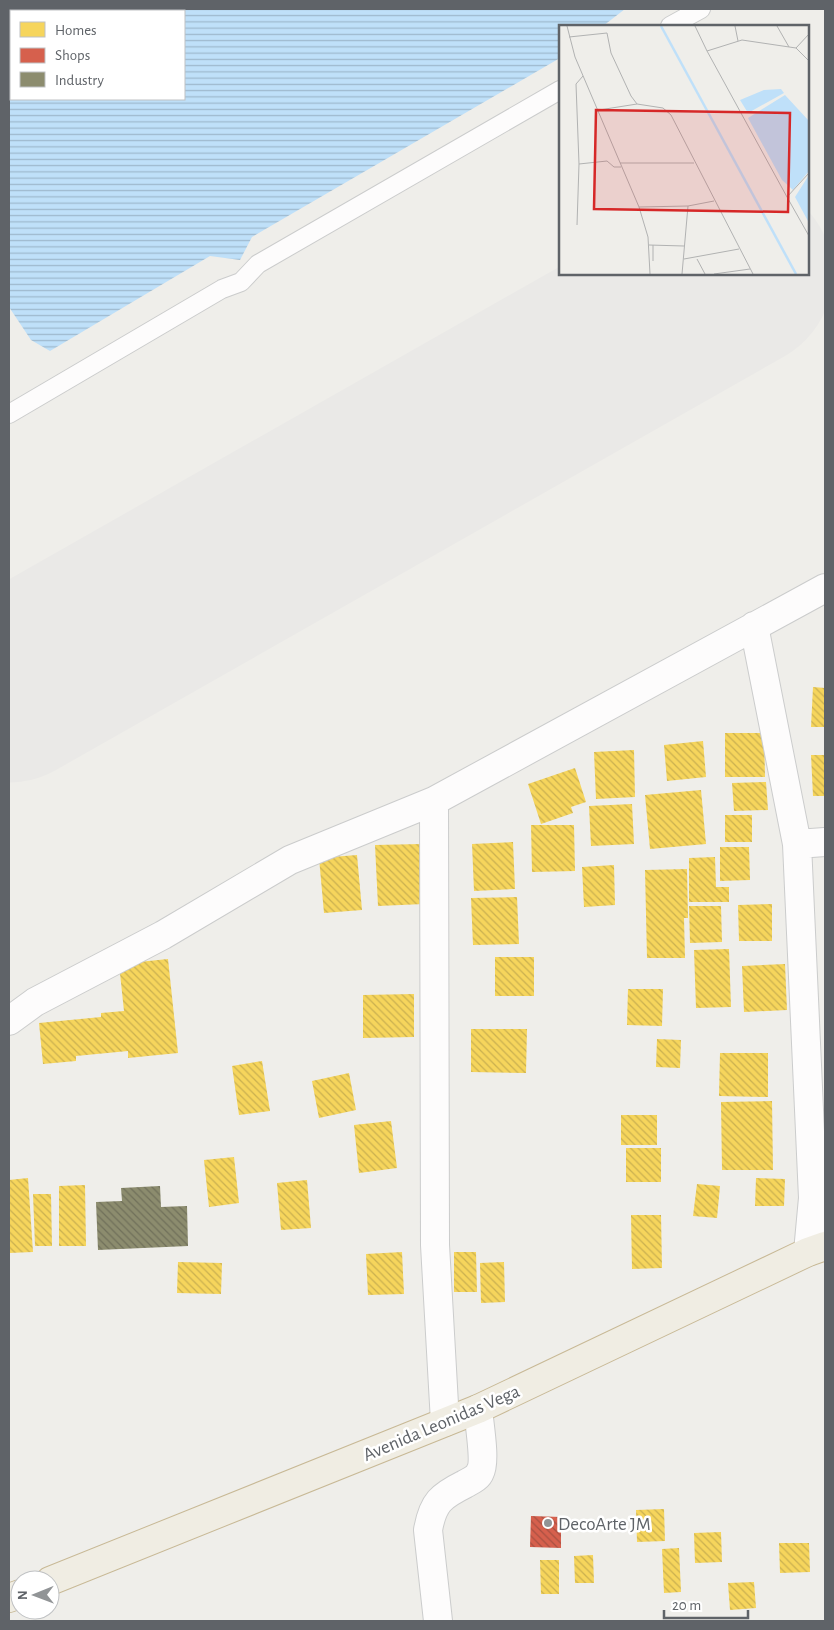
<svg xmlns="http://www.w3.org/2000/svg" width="834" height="1630" font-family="'Alegreya Sans',sans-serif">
  <defs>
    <pattern id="water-rules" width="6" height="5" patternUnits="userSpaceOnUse" patternTransform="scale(1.25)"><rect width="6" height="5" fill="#bfe0f9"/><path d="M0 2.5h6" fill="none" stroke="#9eb9cd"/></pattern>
    <pattern id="homes-back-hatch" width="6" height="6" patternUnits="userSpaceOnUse" patternTransform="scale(1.25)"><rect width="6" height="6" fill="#f6d55c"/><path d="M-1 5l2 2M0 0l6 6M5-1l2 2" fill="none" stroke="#cab050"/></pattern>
    <pattern id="shops-back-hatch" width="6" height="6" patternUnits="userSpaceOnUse" patternTransform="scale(1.25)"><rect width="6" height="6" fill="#d6604d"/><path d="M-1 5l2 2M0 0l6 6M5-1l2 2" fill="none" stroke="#a85042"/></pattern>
    <pattern id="industry-back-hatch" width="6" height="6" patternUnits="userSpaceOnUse" patternTransform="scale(1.25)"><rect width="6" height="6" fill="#8c8c6e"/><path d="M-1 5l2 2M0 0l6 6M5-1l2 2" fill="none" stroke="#70705a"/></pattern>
  </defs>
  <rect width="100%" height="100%" fill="#efeeea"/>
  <!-- water -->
  <path fill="url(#water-rules)" fill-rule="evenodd" d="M9 9H625L603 26H560V58L252 237 240 260 210 256 50 351 31 340 9 307ZM11 11H184V99H11Z"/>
  <!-- homes -->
  <path fill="url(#homes-back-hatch)" d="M813 687 825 688V727H811Z
    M725 733H764L765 777H725Z
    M703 741 706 777 667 781 664 745Z
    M634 750 635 797 596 799 594 752Z
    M811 755H825V796H813Z
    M575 768 586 802 571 807 573 813 541 824 528 784Z
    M766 782 768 810 734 811 732 783Z
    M701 790 706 844 650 849 645 795Z
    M632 804 634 844 591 846 589 806Z
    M725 815H752V842H725Z
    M531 825H574L575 871 532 872Z
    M513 842 515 889 474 891 472 844Z
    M421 844 424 904 378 906 375 845Z
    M720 847H749L750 880 720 881Z
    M357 855 362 910 324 913 319 858Z
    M715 857 716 887H729V902H689V858Z
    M614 865 615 905 584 907 582 867Z
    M687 869 688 918H684L685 958H647L645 870Z
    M517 897 519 944 473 945 471 898Z
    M772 904V941H739L738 905Z
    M689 906H721L722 942 690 943Z
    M729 949 731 1007 696 1008 694 950Z
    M495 957H534V996H495Z
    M168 959 178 1053 128 1058V1051L76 1056V1061L43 1064 39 1023 101 1017V1013L124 1011 119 964Z
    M785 964 787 1010 744 1012 742 966Z
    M628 989H663L662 1026 627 1025Z
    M414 994V1037L363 1038V995Z
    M471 1029H527L526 1073 471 1072Z
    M657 1039 681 1040 680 1068 656 1067Z
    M720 1053H768V1097L719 1096Z
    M262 1061 270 1111 239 1115 232 1066Z
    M349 1073 356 1110 319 1118 312 1081Z
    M772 1101 773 1170H722L721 1102Z
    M621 1115H657V1145H621Z
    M391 1121 397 1168 359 1173 354 1125Z
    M626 1148H661V1182H626Z
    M234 1157 239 1203 209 1207 204 1160Z
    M28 1178 33 1252 9 1253V1180Z
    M756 1178 785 1179 784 1206H755Z
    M307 1180 311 1228 281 1230 277 1183Z
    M697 1184 720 1186 717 1218 693 1216Z
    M85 1185 86 1246H59V1186Z
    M33 1194H51L52 1246H35Z
    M631 1215H661L662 1268 632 1269Z
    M402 1252 404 1294 368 1295 366 1254Z
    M454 1252H476L477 1292H454Z
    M178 1262 222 1263 221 1294 177 1293Z
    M504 1262 505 1302 481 1303 480 1263Z
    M664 1509 665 1541 637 1542 636 1510Z
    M721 1532 722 1562 695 1563 694 1533Z
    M779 1543H809L810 1572 780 1573Z
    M679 1548 681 1592 664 1593 662 1549Z
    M593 1555 594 1583H575L574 1556Z
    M540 1560H559V1594H541Z
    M754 1582 756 1608 730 1610 728 1583Z"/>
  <!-- shops -->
  <path fill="url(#shops-back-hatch)" d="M531 1516 561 1517V1548L530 1547Z"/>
  <!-- industry -->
  <path fill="url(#industry-back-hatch)" d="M160 1186 161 1207 187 1206 188 1246 98 1250 96 1202 122 1201 121 1188Z"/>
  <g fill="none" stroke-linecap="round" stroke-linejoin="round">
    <!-- runway -->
    <path stroke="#eae9e7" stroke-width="189" d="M9 688 738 274"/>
    <!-- lane casing -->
    <g stroke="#cbcccc" stroke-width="20">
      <path id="lane" d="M670 26 701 9
        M9 414 222 289 241 282 258 264 560 90"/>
    </g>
    <!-- street casing -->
    <g stroke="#cbcccc" stroke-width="30">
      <path id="street" d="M754 626 797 844 813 1198 808 1252
        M434 801 435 1245 445 1422
        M797 844 825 842
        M9 1021 35 1002 163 935 290 860 434 801 825 588
        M438 1621 428 1530C433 1502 441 1496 465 1484 470 1481 478 1478 480 1472 486 1462 479 1422 478 1409"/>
    </g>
    <!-- highway casing -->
    <g stroke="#c8b996" stroke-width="30">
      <path id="highway" d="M50 1581 478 1409 808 1252 825 1246
        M9 1598 20 1594"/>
    </g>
    <!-- lane -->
    <use href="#lane" stroke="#fdfcfc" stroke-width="18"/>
    <!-- street -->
    <use href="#street" stroke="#fdfcfc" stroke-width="28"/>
    <!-- highway -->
    <use href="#highway" stroke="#f0ede3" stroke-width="28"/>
  </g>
  <!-- markers -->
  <circle fill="#919496" stroke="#fff" stroke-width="2" cx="548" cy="1523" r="5"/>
  <g text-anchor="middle" stroke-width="5" stroke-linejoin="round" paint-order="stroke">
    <!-- street labels -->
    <g font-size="19" fill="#5f6368" stroke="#fff">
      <text transform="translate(441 1422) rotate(-23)" y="7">Avenida Leonidas Vega</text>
    </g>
    <!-- poi labels -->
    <g font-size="19" fill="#5f6368" stroke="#fff" text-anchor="start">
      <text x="558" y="1530">DecoArte JM</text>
    </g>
  </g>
  <!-- overview -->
  <g transform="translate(559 25)">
    <rect width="250" height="250" fill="#efeeea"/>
    <path d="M222 64 225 68 189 88 181 75 205 65ZM226 70 250 96V146L234 165 223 155 189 93ZM250 150V198L236 172Z" fill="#bfe0f9"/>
    <path fill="none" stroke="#bfe0f9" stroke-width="2.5" d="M102 1 237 249"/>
    <path fill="none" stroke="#b1b2b2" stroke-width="1" d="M8 1 16 32 80 182 89 212 91 249M136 1 148 26 183 15 237 23 250 36M176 1 179 16M218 1 230 22M10 12 48 8 52 28 72 71 78 79 104 83 112 90 194 249M237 23 250 9M148 26 228 172M24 51 17 59 20 139 48 136 55 142H62M40 85 78 79M61 138H135M250 148 228 172 250 211M80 182 129 181 155 176M18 200 20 139M90 220 125 221M94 220V236M125 234 180 224M138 234 146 249M123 249 129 181M155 249 191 244"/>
    <path fill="#d62828" fill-opacity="0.15" stroke="#d62828" stroke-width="2.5" d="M37 85 231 88 229 187 35 184Z"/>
    <rect width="250" height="250" fill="none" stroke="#5f6368" stroke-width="2.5"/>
  </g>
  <!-- border -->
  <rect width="834" height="1630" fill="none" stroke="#5f6368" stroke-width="20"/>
  <!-- legend -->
  <rect x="10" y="10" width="175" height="90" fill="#ffffff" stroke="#bfc1c3"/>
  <rect x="20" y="22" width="25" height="15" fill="#f6d55c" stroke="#bfc1c3"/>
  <text x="55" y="35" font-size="15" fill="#5f6368">Homes</text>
  <rect x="20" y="48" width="25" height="15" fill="#d6604d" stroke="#bfc1c3"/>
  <text x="55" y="60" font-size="15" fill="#5f6368">Shops</text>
  <rect x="20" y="72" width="25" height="15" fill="#8c8c6e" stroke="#bfc1c3"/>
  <text x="55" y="85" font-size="15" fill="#5f6368">Industry</text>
  <!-- north arrow -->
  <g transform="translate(35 1595) rotate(269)"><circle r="24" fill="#ffffff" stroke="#bfc1c3"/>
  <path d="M0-4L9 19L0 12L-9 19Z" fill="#919496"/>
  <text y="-8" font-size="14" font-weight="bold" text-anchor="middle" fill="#5f6368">N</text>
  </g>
  <!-- scale -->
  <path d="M664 1610v8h84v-8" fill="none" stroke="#5f6368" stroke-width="2.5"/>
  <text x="672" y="1610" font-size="15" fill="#5f6368" stroke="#ffffff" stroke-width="4" paint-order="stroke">20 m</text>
</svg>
